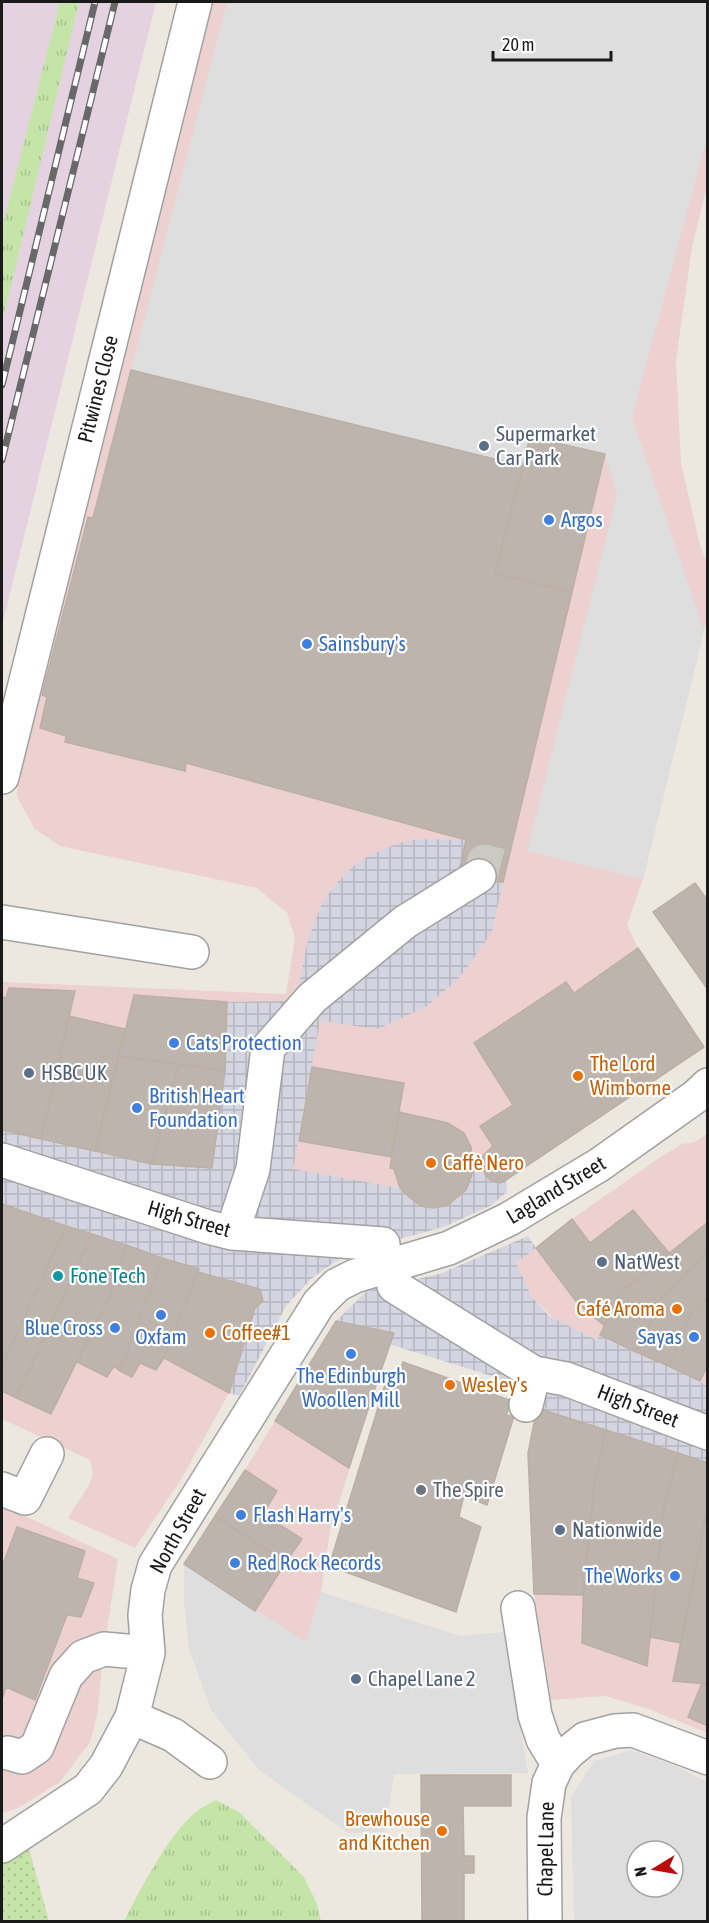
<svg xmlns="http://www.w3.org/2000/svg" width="709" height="1923" font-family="'Asap Condensed',sans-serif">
  <defs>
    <pattern id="grass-tufts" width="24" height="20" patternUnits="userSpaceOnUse" patternTransform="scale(1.5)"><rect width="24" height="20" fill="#c5e4a8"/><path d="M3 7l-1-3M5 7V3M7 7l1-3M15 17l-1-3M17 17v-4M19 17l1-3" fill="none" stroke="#a9c390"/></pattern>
    <pattern id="garden-dots" width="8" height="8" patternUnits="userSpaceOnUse" patternTransform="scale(1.5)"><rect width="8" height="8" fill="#c5e4a8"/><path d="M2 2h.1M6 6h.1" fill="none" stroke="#a9c390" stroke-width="1.8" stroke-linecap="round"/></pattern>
    <pattern id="plaza-grid" width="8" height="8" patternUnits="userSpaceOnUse" patternTransform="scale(1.5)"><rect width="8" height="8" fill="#d5d5e1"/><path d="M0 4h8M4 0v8" fill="none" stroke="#b6b6c0"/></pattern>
  </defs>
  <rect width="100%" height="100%" fill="#ece8e0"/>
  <!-- commercial -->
  <path fill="#ecd1d0" d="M204 2H707V186L692 247 676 361 681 463 700 545 707 564V618L643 879 627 925 638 948 704 1047 506 1180 466 1190 448 1205 421 1206 409 1197 400 1187 152 1164 2 1130V982L286 994 295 938 287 913 257 888 60 846 35 829 17 797V749Z
    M707 1134V1385L600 1336 598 1340 555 1320 532 1297 516 1263 572 1219 659 1158 682 1144 695 1142Z
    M2 1204 260 1289 263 1301 255 1308 229 1393 182 1478 135 1548 68 1518 89 1485 93 1474 90 1460 2 1419Z
    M336 1321 370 1328 389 1344 330 1531 321 1592 306 1642 184 1564 245 1470Z
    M537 1408 707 1463V1733L649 1709 605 1696 551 1700 534 1594 528 1453Z
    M2 1507 34 1520 118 1559 104 1649 97 1716 90 1742 60 1782 18 1808 2 1813Z"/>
  <!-- industrial -->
  <path fill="#e4d2e1" d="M2 2H156L2 626Z"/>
  <!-- grass -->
  <path fill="url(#grass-tufts)" d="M60 2H79L2 324V228Z
    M216 1800 239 1812 304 1877 317 1904 321 1921H124C141 1889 170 1830 200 1809 205 1806 211 1803 216 1800Z"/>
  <!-- garden -->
  <path fill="url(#garden-dots)" d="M27 1842 49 1921 2 1922V1859Z"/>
  <!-- parking -->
  <path fill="#dedede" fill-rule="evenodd" d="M227 2H707V138L632 417 704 631 643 879 527 851 617 494 605 454 530 437 523 466 131 370Z
    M184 1564 306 1642 321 1592 461 1636 504 1632 528 1773 394 1774 385 1832 348 1833 259 1770 211 1710 189 1649 184 1602Z
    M631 1750 671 1764 707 1782V1921H574L571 1797 594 1761ZM637 1851H673V1887H637Z"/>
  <!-- plaza -->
  <path fill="url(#plaza-grid)" d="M417 839 466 840 479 876 503 882 492 932 460 977 427 1006 378 1029 320 1021 293 1169 400 1188 409 1197 421 1205H448L457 1199 466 1190 473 1172 485 1174 500 1183 506 1180 507 1192 492 1205 446 1226 355 1252 333 1263 311 1279 286 1306 239 1396 229 1393 255 1308 263 1301 260 1289 198 1272V1269L2 1204V1130L152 1164 212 1168 225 1071 227 1002 296 1001 308 939 323 901 337 883 355 865 370 855 399 843Z
    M528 1236 536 1248 516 1263 532 1297 549 1316 597 1340 600 1335 707 1385V1463L537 1408 517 1384 389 1344 370 1328 336 1321 367 1291 439 1274Z"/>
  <!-- building -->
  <path fill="#bcb4ad" stroke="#bcafa4" stroke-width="1.5" d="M131 370 523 466 495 574 572 592 503 882 459 872 466 840 186 763 185 771 65 742 66 736 40 728 47 697 42 695 88 517 93 518Z
    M530 437 605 454 572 592 495 574Z
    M695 883 708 901V990L653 912Z
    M638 948 704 1047 506 1180 500 1183 490 1180 485 1174 482 1157 493 1146 480 1126 513 1105 474 1043 566 982 574 993Z
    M9 988 75 991 41 1139 2 1130V997L6 998Z
    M134 995 227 1002 225 1071 119 1056Z
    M69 1016 125 1029 95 1151 41 1139Z
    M119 1056 179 1064 152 1164 95 1151Z
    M179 1064 225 1071 212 1168 152 1164Z
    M312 1067 404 1083 391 1157 299 1141Z
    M399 1112 448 1123 464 1133 471 1147 473 1172 466 1190 448 1205 433 1208 421 1206 409 1197 400 1188 394 1169 390 1168Z
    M2 1204 66 1226 2 1366Z
    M633 1210 669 1253 621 1292 605 1326 578 1304 536 1248 572 1219 590 1243Z
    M708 1222V1250L657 1302 660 1305 636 1352 600 1335 621 1292Z
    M66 1226 92 1234 16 1398 2 1391V1366Z
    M92 1234 126 1245 110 1294 51 1414 16 1398Z
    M126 1245 162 1258 120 1371 114 1366 107 1377 77 1362 110 1294Z
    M708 1250V1298L692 1313 668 1366 636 1352 660 1305 657 1302Z
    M162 1258 199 1269 164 1358 156 1370 140 1363 132 1377 120 1371Z
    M198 1272 260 1289 263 1301 255 1308 229 1393 164 1358Z
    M708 1298V1365L700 1381 668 1366 692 1313Z
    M336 1321 394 1333 377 1382 309 1365Z
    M403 1362 512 1401 506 1415 514 1416 487 1505 464 1496 461 1507 459 1517 481 1527 456 1612 329 1566 385 1385 393 1388Z
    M309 1365 377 1382 349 1468 275 1421Z
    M537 1408 606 1430 594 1486 584 1595 534 1594 528 1453Z
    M606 1430 678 1453 664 1507 647 1666 582 1643 584 1574 594 1486Z
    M678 1453 708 1463V1513L706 1514 681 1643 650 1637 664 1507Z
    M245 1470 277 1491 263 1514 302 1539 286 1562 215 1516Z
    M708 1513V1684L673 1681 706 1514Z
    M215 1516 286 1562 255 1611 184 1564Z
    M17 1527 85 1551 77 1578 94 1583 81 1617 67 1615 35 1700 6 1687 2 1700V1567Z
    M702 1683 708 1684V1726L688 1717Z
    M421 1775H511V1806H463L464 1856H474V1873H464V1922H422Z"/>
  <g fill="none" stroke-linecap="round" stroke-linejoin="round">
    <!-- minor-tunnel -->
    <path stroke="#ccc9c2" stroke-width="33" stroke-dasharray="33 16" stroke-linecap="butt" d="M479 876 484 861 507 867"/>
    <!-- minor casing -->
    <g stroke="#a1a1a1" stroke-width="36">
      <path id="minor" d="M2 777 195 2
        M2 922 192 952
        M2 1160 208 1227 232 1233 383 1244
        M232 1233 253 1169 268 1048 312 998 405 922 479 876
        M394 1286 534 1373 566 1379 708 1433
        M526 1405 534 1373
        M2 1489 25 1498 47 1454
        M518 1608 535 1715 543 1739 558 1764
        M132 1717 173 1735 210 1762
        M8 1753 22 1757 37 1747 66 1676 83 1657 104 1649 148 1653
        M2 1846 88 1789 106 1766 132 1717 148 1653 145 1615 148 1590 155 1565 319 1303 337 1285 355 1276 449 1248 509 1219 599 1165 695 1097 708 1085
        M545 1922 544 1818 549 1783 558 1764 569 1752 585 1739 615 1731 633 1730 708 1758"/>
    </g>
    <!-- minor -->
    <use href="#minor" stroke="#fff" stroke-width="33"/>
    <!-- rail casing -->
    <g stroke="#686868" stroke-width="7">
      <path id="rail" d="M2 385 95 2
        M2 460 115 2"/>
    </g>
    <!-- rail -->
    <use href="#rail" stroke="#fff" stroke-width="4.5" stroke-dasharray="14" stroke-linecap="butt"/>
  </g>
  <!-- markers -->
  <g fill="#5c6f8a" stroke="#fff" stroke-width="2">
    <circle cx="484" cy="446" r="6"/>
    <circle cx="29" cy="1073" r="6"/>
    <circle cx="602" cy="1262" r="6"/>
    <circle cx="560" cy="1530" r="6"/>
    <circle cx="356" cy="1679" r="6"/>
  </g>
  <g fill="#3f7fe0" stroke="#fff" stroke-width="2">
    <circle cx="549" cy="520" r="6"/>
    <circle cx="307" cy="644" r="6"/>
    <circle cx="174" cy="1043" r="6"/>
    <circle cx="137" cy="1108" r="6"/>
    <circle cx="161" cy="1315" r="6"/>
    <circle cx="115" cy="1328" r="6"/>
    <circle cx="694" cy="1337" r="6"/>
    <circle cx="351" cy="1354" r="6"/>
    <circle cx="241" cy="1515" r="6"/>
    <circle cx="235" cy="1563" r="6"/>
    <circle cx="675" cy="1576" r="6"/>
  </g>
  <g fill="#e8710a" stroke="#fff" stroke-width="2">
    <circle cx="578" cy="1076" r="6"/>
    <circle cx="431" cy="1163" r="6"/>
    <circle cx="677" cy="1309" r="6"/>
    <circle cx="210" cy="1333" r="6"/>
    <circle cx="450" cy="1385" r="6"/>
    <circle cx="442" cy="1831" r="6"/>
  </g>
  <circle fill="#0f9aa8" stroke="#fff" stroke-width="2" cx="58" cy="1276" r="6"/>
  <circle fill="#6b7280" stroke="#fff" stroke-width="2" cx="421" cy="1490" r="6"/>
  <g text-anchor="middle" stroke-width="4.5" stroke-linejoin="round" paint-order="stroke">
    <!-- street labels -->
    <g font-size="21" fill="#1a1a1a" stroke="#fff">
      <text transform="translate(98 389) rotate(-76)" y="7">Pitwines Close</text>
      <text transform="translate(556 1190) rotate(-31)" y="7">Lagland Street</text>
      <text transform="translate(189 1219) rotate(16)" y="7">High Street</text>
      <text transform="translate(638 1406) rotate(21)" y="7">High Street</text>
      <text transform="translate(178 1531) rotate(-61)" y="7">North Street</text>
      <text transform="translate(546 1849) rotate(-89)" y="7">Chapel Lane</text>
    </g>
    <!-- service labels -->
    <g font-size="21" fill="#4e5e75" stroke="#fff" text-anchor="start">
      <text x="496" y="441">Supermarket<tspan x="496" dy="24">Car Park</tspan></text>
      <text x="41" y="1080">HSBC UK</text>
      <text x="614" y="1269">NatWest</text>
      <text x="572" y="1537">Nationwide</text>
      <text x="368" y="1686">Chapel Lane 2</text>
    </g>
    <!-- shop labels -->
    <g font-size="21" fill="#366cbe" stroke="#fff" text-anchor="start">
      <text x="561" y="527">Argos</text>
      <text x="319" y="651">Sainsbury's</text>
      <text x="186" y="1050">Cats Protection</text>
      <text x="149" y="1103">British Heart<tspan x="149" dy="24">Foundation</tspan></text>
      <text x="103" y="1335" text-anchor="end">Blue Cross</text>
      <text x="161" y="1344" text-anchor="middle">Oxfam</text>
      <text x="682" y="1344" text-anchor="end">Sayas</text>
      <text x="351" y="1383" text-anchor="middle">The Edinburgh<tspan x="351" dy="24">Woollen Mill</tspan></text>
      <text x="253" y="1522">Flash Harry's</text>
      <text x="247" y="1570">Red Rock Records</text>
      <text x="663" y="1583" text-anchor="end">The Works</text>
    </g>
    <!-- food labels -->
    <g font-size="21" fill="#c56008" stroke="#fff" text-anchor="start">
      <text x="590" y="1071">The Lord<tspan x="590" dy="24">Wimborne</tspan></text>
      <text x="443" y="1170">Caffè Nero</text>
      <text x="665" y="1316" text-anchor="end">Café Aroma</text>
      <text x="222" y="1340">Coffee#1</text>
      <text x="462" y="1392">Wesley's</text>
      <text x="430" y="1826" text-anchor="end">Brewhouse<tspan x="430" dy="24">and Kitchen</tspan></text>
    </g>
    <!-- culture labels -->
    <g font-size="21" fill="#0d838f" stroke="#fff" text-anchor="start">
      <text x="70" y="1283">Fone Tech</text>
    </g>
    <!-- worship labels -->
    <g font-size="21" fill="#5b616d" stroke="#fff" text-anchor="start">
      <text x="433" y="1497">The Spire</text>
    </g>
  </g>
  <!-- border -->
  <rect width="709" height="1923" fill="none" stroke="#1a1a1a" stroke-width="6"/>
  <!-- north arrow -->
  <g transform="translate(655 1869) rotate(259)"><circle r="28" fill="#ffffff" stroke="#a3a3a3" stroke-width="1.5"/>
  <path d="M0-4.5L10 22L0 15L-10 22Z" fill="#b90d0c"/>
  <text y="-9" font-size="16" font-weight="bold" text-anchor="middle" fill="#1a1a1a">N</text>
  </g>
  <!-- scale -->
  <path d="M493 51v9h118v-9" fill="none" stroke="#1a1a1a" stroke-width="3"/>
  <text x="502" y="51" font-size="18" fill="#1a1a1a" stroke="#ffffff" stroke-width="4.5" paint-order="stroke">20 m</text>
</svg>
